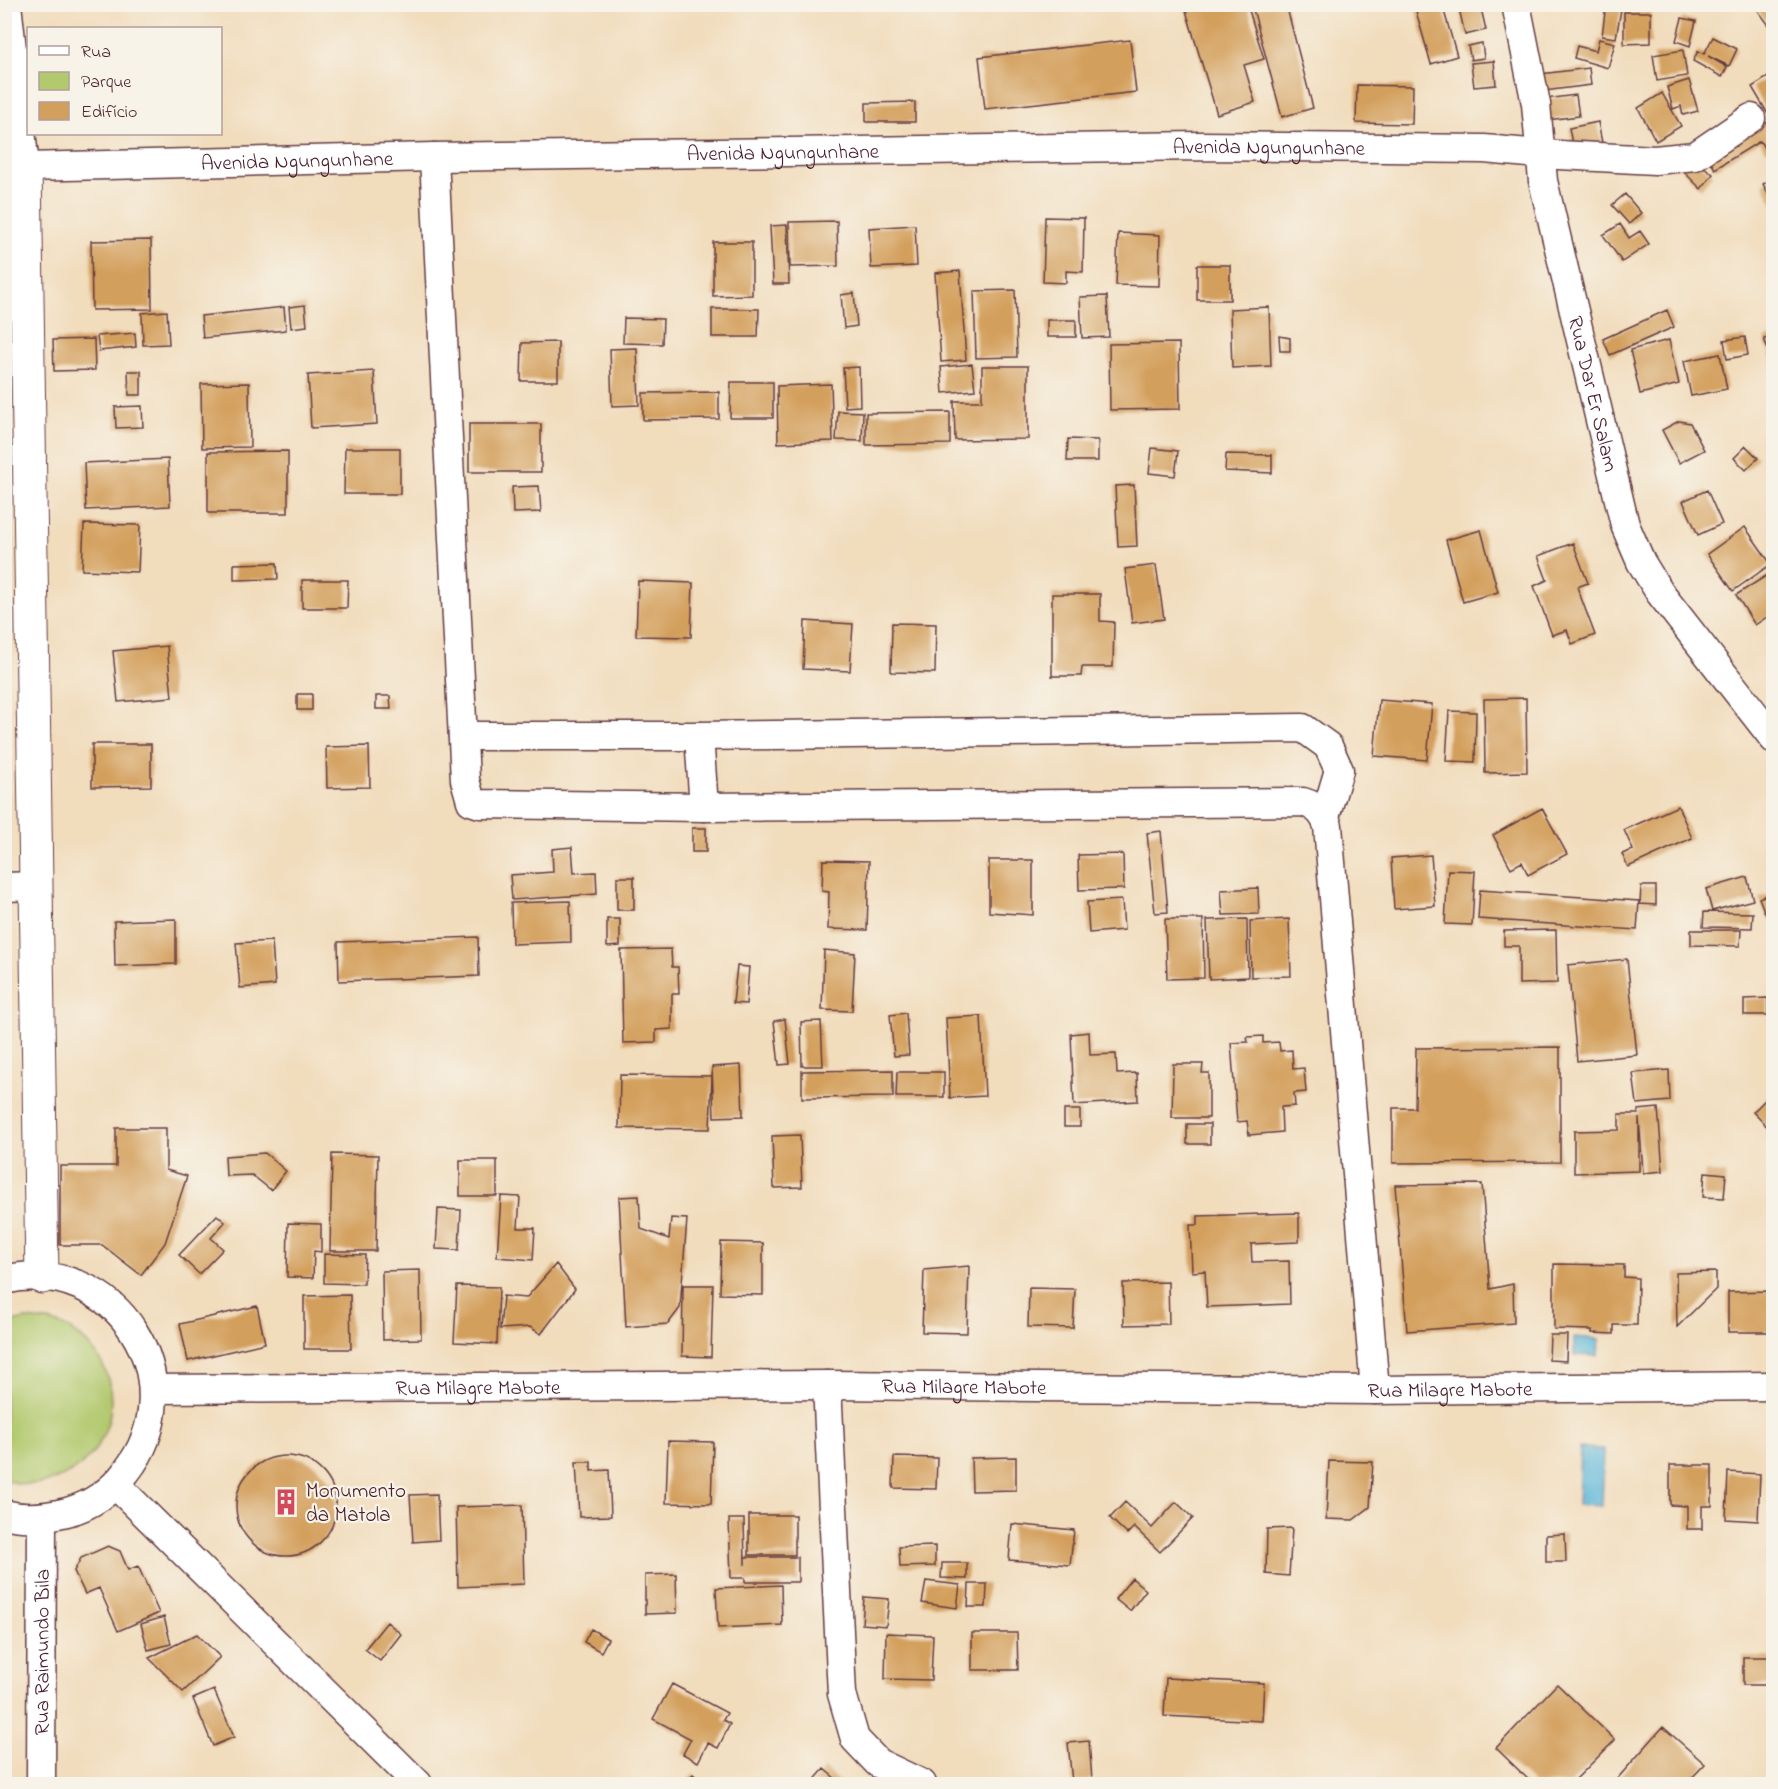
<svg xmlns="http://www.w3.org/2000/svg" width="1778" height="1789" font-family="'Indie Flower',sans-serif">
  <rect width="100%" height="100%" fill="#f7f3e8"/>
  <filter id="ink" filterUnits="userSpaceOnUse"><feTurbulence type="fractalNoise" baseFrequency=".0167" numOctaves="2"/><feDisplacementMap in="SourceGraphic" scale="12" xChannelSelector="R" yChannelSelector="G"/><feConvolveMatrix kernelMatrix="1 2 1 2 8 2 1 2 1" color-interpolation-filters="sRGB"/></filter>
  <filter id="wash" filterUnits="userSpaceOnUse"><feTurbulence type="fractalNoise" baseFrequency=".008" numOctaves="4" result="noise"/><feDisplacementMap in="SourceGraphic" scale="24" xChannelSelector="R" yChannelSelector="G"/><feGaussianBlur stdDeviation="1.35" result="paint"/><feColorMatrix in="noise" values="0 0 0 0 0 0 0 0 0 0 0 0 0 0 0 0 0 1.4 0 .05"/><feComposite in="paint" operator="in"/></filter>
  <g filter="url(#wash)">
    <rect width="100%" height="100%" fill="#f1dcbc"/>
    <!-- green -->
    <path fill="#b2c96e" stroke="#7e744c" stroke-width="1.5" d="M25 1319C33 1320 43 1320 52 1322 65 1325 78 1334 87 1343 140 1398 99 1488 22 1484 16 1483 10 1481 5 1480L4 1324Z"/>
    <!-- water -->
    <path fill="#5cb6d9" stroke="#536a82" stroke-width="1.5" d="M1574 1337 1599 1339 1598 1356 1574 1355Z
      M1580 1448 1604 1449 1602 1506 1578 1505Z"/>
    <g id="blocks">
      <!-- building -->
      <path fill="#d39f5c" d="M1184 4H1247L1264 59 1244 65 1255 102 1217 114Z
        M1271 4H1286L1313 108 1282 117 1253 9Z
        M1414 4H1442L1457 56 1431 64Z
        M1458 4H1480L1486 30 1465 35Z
        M1606 4H1622L1616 38 1602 36Z
        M1761 4H1774V32L1756 8Z
        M1624 12H1651V43L1624 44Z
        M1682 18 1696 21 1690 46 1676 41Z
        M1713 37 1737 49 1729 66 1708 56 1727 67 1722 77 1693 61 1698 51 1704 54Z
        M1599 39 1615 43 1608 68 1574 58 1577 46 1596 51Z
        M1130 40 1136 92 985 109 979 57Z
        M1482 43 1484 58 1471 60 1468 46Z
        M1683 50 1687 76 1657 81 1653 55Z
        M1494 61 1496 85 1474 87 1471 63Z
        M1589 68 1591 85 1544 91 1541 74Z
        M1774 73V111L1768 114 1752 87Z
        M1689 80 1698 111 1683 115 1681 106 1673 109 1667 87Z
        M1357 85 1413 86 1412 124 1356 123Z
        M1662 93 1681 126 1656 141 1638 108Z
        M1576 95 1579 116 1540 121 1537 100Z
        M915 102V122H866V103Z
        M1774 118V146L1766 151 1760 141 1715 169 1709 159Z
        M1598 122 1603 148 1574 154 1569 128Z
        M1694 159 1713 174 1701 189 1679 167Z
        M1774 178V206L1763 184Z
        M1625 194 1641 213 1629 224 1612 205Z
        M1045 217 1084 218 1083 272 1066 271V283L1043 282Z
        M837 221 838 266 790 267 789 222Z
        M1620 224 1629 238 1640 231 1649 244 1622 262 1603 235Z
        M787 225 789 284H773L770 226Z
        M915 225 917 266 871 268 869 228Z
        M1118 233 1160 235 1159 286 1116 285Z
        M151 240 152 309 92 310 91 241Z
        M713 242H752V295L713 296Z
        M1197 265H1230V300H1197Z
        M960 271 966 360 941 362 935 273Z
        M1015 290 1017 357 976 358 974 291Z
        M854 293 857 326 844 328 841 295Z
        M1107 296 1109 337 1082 338 1080 297Z
        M305 305 307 326 291 328 289 307Z
        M284 307 286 330 203 338 201 316Z
        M1269 307 1271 366 1232 368 1230 309Z
        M712 309H759L758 337H712Z
        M1667 310 1674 327 1610 355 1603 339Z
        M167 311 169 344 143 345 142 313Z
        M624 318 663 319 662 344 623 343Z
        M1047 320H1076V337H1047Z
        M135 333 136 347 99 351 97 336Z
        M1774 335V363H1773L1764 339Z
        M1279 336 1290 338V351H1280Z
        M1745 337 1748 355 1727 359 1724 340Z
        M94 339 95 370 54 371 53 340Z
        M1669 340 1679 384 1640 394 1630 350Z
        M558 342V381H521L522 343Z
        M1179 343 1180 409 1110 410 1109 344Z
        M637 348 639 405 612 406 610 349Z
        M1720 354 1727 389 1691 396 1684 361Z
        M972 364 975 390 943 393 941 367Z
        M982 366H1028V439L955 440 954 401H982Z
        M859 367 860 406 845 407 843 368Z
        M128 371H141V395H129Z
        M374 371 377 424 311 428 308 375Z
        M731 382H773V418H730Z
        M249 383 250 447 202 448 201 384Z
        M831 384 833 441 778 443 777 386Z
        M719 392V419L643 420V393Z
        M142 406 143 427 116 428 115 407Z
        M838 411 863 412 862 441 836 440Z
        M950 412V444L866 445V413Z
        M1679 421 1690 423 1704 450 1679 463 1662 430Z
        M469 424H541V472H469Z
        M1068 439 1098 440V461H1067Z
        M1746 446 1758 458 1746 470 1734 458Z
        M345 448H400V494H344Z
        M1152 448 1178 451 1175 476 1149 473Z
        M288 451V513H208V452Z
        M1226 454 1272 455V473L1225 471Z
        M168 459 170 506 86 510 84 463Z
        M1134 485 1137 546 1118 547 1115 486Z
        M539 486 541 512 513 513 512 487Z
        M1707 490 1722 524 1698 535 1683 501Z
        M84 524 140 525 138 572 82 570Z
        M1745 527 1771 564 1733 591 1707 554Z
        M1481 530 1498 592 1463 602 1446 540Z
        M1573 543 1588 583 1577 587 1595 635 1572 644 1567 630 1552 635 1534 586 1547 580 1538 556Z
        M277 563 278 579 234 580V564Z
        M1156 565 1164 619 1132 623 1125 569Z
        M1769 574 1774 581V612L1755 625 1736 595Z
        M302 580H348L347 608H302Z
        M638 581 693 583 691 637 636 636Z
        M1052 594H1100V621L1114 622 1113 667H1082L1081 676H1052Z
        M805 621 853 624 850 671 803 669Z
        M892 623 936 624 935 673 891 672Z
        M167 646 172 697 118 702 113 651Z
        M297 694H312V710H297Z
        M376 696H390L391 709H376Z
        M1526 698 1527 772 1485 773 1484 699Z
        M1379 700 1432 704 1427 760 1374 756Z
        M1449 711 1476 712 1475 762 1446 761Z
        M92 744H151V786L92 787Z
        M369 746 370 787 327 788 326 747Z
        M1678 806 1692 838 1628 867 1622 854 1633 850 1624 830Z
        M1542 808 1567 854 1528 875 1522 862 1511 868 1493 835Z
        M692 828H706V852H692Z
        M1161 831 1168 912 1155 913 1147 833Z
        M572 847 574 873 596 872 597 894 512 900 510 875 553 872 552 849Z
        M1123 854 1124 889 1079 890 1078 855Z
        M1431 855 1435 906 1394 909 1391 858Z
        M823 860 869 861 867 930 828 929 829 892 822 891Z
        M989 860H1033V915L989 912Z
        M1448 870 1475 871 1472 925 1445 924Z
        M617 877H634V910H617Z
        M1747 877 1753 900 1712 911 1706 889Z
        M1641 886H1656V905L1640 904Z
        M1258 888 1259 914 1223 915 1221 890Z
        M1480 890 1639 901 1637 930 1478 919Z
        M1774 892V916L1767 918 1759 898Z
        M1122 900 1124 930 1089 933 1087 902Z
        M570 901 571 942 512 944 511 903Z
        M1704 912 1753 913 1752 928 1703 927Z
        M176 919V964L115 966 114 921Z
        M607 919H620V946L607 947Z
        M1165 919H1203L1204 978 1167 979Z
        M1247 919 1248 977 1209 979 1207 920Z
        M1289 919 1291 976 1251 977 1250 921Z
        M1556 930 1557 983 1519 984V946H1504V931Z
        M1691 930H1741L1740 946 1691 945Z
        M478 937 479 976 339 981 338 942Z
        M272 941 275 985 240 988 236 943Z
        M671 949 672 967H678L679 994H672V1029L656 1030V1042L623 1043 621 950Z
        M824 950 855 953 852 1011 822 1010Z
        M1627 959 1637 1055 1577 1061 1568 965Z
        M737 966 749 967 746 1004 733 1003Z
        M1768 998V1015H1744V999Z
        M906 1013 909 1055 894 1056 890 1015Z
        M981 1016 985 1096 950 1098 946 1018Z
        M785 1019 790 1064 779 1065 774 1021Z
        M821 1021 823 1066H802L801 1022Z
        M1089 1032 1090 1055 1116 1054 1117 1074 1137 1073 1138 1101 1074 1105 1071 1034Z
        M1263 1036V1043L1279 1042 1280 1051 1292 1050 1293 1069 1304 1068 1306 1092 1294 1093 1295 1106 1281 1107 1282 1132 1249 1135 1247 1121 1237 1122 1231 1043 1248 1042 1247 1037Z
        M1560 1047V1162L1393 1163V1108H1415L1416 1048Z
        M1173 1064H1203L1202 1073H1209V1118H1172Z
        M741 1065 743 1116 714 1117 712 1067Z
        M893 1070V1097L802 1098V1071Z
        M1669 1070 1670 1101 1637 1104 1633 1073Z
        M897 1072H944V1097H896Z
        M620 1075 712 1076 710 1129 619 1128Z
        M1774 1091V1134L1753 1112Z
        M1658 1108 1663 1171 1643 1173 1639 1118V1171L1574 1173V1131L1619 1130V1114H1638V1110Z
        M1064 1110H1080V1127H1064Z
        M1187 1124H1210V1144H1187Z
        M116 1128H166V1170L187 1176 165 1243 141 1275 102 1245H60V1166H116Z
        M800 1135 802 1187 774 1188 772 1136Z
        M265 1153 286 1171 271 1190 252 1175 226 1176 225 1156Z
        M332 1154 378 1155 376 1251H330Z
        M460 1160H497V1196H460Z
        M1705 1172 1726 1174 1724 1198 1703 1197Z
        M1482 1184 1490 1289 1513 1284 1514 1323 1407 1331 1395 1185Z
        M501 1196 520 1197 518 1228H535L533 1260 497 1257Z
        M639 1196 641 1229 669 1239 671 1218 687 1219 680 1308 668 1324 626 1327 619 1197Z
        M438 1209 461 1210 459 1250 436 1249Z
        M1299 1213V1242L1251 1244 1252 1262 1289 1261 1290 1304 1207 1307 1205 1271 1192 1272 1190 1225H1198V1216Z
        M217 1215 225 1222 211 1238 223 1249 199 1274 179 1255Z
        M288 1223 321 1224V1252L314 1251 313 1278 287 1277Z
        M721 1242 763 1243V1295L720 1294Z
        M324 1254 365 1255 364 1284 324 1283Z
        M556 1264 575 1289 541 1334 530 1327 500 1329 503 1296 526 1298Z
        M1554 1264 1624 1265V1277L1638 1278 1637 1325H1614V1334L1592 1333V1330L1554 1329Z
        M969 1266 967 1333 922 1332 924 1270Z
        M420 1270 421 1339 383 1340 382 1271Z
        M1716 1272V1289L1677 1327 1676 1273Z
        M1168 1282 1169 1324 1124 1325 1123 1283Z
        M683 1285H713L711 1357 682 1356Z
        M457 1286 499 1287 497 1344 454 1342Z
        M1029 1288 1075 1289 1073 1328 1028 1327Z
        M1774 1291V1332H1728V1292Z
        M350 1295 351 1349H304V1296Z
        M257 1306 265 1343 188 1361 180 1324Z
        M1550 1335H1567L1566 1361 1549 1360Z
        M668 1441 713 1442 711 1504 666 1503Z
        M236 1506a50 50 0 1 1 100 0a50 50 0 1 1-100 0Z
        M894 1457 937 1458 936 1489 893 1488Z
        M1016 1457V1490L972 1491 971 1458Z
        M1329 1461 1373 1462 1370 1507 1353 1520 1326 1519Z
        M576 1462H591V1471L609 1470 611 1516 579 1517Z
        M1670 1465H1712V1506H1702V1529H1687V1506L1670 1505Z
        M1728 1472 1760 1474 1758 1521 1726 1519Z
        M437 1494 439 1540 413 1542 410 1495Z
        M1125 1502 1152 1528 1176 1502 1193 1518 1160 1552 1134 1527 1127 1534 1110 1518Z
        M522 1505 524 1584 458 1587 456 1507Z
        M749 1515H795V1555H749Z
        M729 1519H744L745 1565V1557H798V1582H745V1578H731Z
        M1012 1524 1074 1530 1070 1565 1009 1560Z
        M1292 1528 1289 1576 1266 1574 1267 1529Z
        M1565 1534 1566 1562H1546V1535Z
        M108 1546 120 1551 128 1570 138 1566 159 1613 118 1631 99 1588 85 1594 74 1571 81 1558Z
        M935 1546V1566L900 1567 899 1547Z
        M942 1563H967V1579L941 1578Z
        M676 1574 677 1613 645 1614V1575Z
        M1132 1578 1146 1590 1130 1611 1115 1599Z
        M926 1581 960 1585 957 1608 922 1603Z
        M969 1584H987L986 1607H968Z
        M781 1585 782 1625 718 1628 716 1588Z
        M864 1597 889 1599 886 1626 862 1624Z
        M164 1617 171 1644 148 1650 141 1624Z
        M387 1622 401 1634 380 1661 365 1649Z
        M591 1629 608 1639 601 1652 584 1642Z
        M886 1633 933 1635 931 1680 885 1679Z
        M972 1633H1017L1018 1670H972Z
        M197 1634 220 1657 183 1692 149 1658Z
        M1743 1657H1774V1685H1743Z
        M1166 1678 1264 1683 1262 1721 1164 1716Z
        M672 1684 727 1713 723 1720 730 1724 718 1748 708 1743 698 1762 683 1754 691 1739 653 1719Z
        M1557 1684 1615 1740 1571 1784H1533L1496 1748Z
        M214 1690 234 1737 213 1746 193 1699Z
        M1663 1727 1705 1764 1686 1784H1620L1616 1780Z
        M1089 1741 1092 1780 1072 1782 1068 1743Z
        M824 1769 842 1784H811Z
        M693 1774 704 1784H684Z"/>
    </g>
  </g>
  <g filter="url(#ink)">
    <use href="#blocks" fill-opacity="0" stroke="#633b41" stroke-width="1.5"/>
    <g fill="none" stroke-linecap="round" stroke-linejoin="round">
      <!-- street casing -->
      <g stroke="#633b41" stroke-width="31">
        <g id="street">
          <path id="s1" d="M7 4 25 167 434 157 1201 146 1484 149 1540 154 1655 160 1695 156 1751 118"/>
          <path id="s2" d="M1516 4 1536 104 1543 181 1625 525 1641 562 1660 593 1774 739"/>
          <path d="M434 157 465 780 471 801 480 804 704 807 1303 802C1316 806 1323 812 1328 826L1375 1390"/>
          <path d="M463 736H699L1303 728 1328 746 1339 770 1325 817"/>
          <path d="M699 736 704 807"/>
          <path d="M4 887 36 886"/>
          <path d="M4 1280C117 1253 197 1382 126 1472 112 1491 90 1506 67 1512 47 1517 26 1520 4 1514"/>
          <path d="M827 1385 842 1694 855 1739 878 1763 922 1784"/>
          <path id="s3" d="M154 1389 827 1385 1375 1390 1774 1386"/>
          <path d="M116 1485 418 1784"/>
          <path id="s4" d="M41 1784 42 1518"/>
        </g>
      </g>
      <!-- secondary casing -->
      <g stroke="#633b41" stroke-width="35">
        <path id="secondary" d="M4 167H25L42 1277"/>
      </g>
      <!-- street -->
      <use href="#street" stroke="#fff" stroke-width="28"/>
      <!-- secondary -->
      <use href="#secondary" stroke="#fff" stroke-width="33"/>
    </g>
  </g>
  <!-- icons -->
  <defs>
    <g id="building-bare" transform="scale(2.07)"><path d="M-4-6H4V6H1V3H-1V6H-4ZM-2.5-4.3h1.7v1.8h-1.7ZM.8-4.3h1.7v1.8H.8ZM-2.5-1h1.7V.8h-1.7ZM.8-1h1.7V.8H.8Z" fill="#d1495b" stroke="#f7f3e8" stroke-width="2.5" paint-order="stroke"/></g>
  </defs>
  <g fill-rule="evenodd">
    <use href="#building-bare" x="286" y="1502"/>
  </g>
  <g text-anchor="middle" stroke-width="4.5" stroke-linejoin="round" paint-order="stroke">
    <!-- street labels -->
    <g font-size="21" fill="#4a1f2b" stroke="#f7f3e8">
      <text dy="7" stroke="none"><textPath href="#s1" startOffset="1408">Avenida Ngungunhane</textPath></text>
      <text dy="7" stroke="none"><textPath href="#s1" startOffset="922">Avenida Ngungunhane</textPath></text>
      <text dy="7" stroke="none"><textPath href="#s1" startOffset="436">Avenida Ngungunhane</textPath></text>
      <text dy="7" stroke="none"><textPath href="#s2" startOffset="398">Rua Dar Er Salam</textPath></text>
      <text dy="7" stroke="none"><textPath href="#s3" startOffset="810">Rua Milagre Mabote</textPath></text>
      <text dy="7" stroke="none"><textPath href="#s3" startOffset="324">Rua Milagre Mabote</textPath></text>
      <text dy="7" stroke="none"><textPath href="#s3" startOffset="1296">Rua Milagre Mabote</textPath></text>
      <text dy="7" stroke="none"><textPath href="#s4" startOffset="132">Rua Raimundo Bila</textPath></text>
    </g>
    <!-- poi labels -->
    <g font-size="21" fill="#4a1f2b" stroke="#f7f3e8" text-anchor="start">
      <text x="306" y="1497">Monumento<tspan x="306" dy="24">da Matola</tspan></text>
    </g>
  </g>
  <!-- margin -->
  <rect width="1778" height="1789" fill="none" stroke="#f7f3e8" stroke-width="24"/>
  <!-- legend -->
  <rect x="27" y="27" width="195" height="108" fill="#f7f3e8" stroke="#b29e9c" stroke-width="1.5"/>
  <rect x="39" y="46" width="30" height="9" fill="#ffffff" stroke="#b29e9c" stroke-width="1.5"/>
  <text x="81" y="57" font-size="18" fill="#4a1f2b">Rua</text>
  <rect x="39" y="72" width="30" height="18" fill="#b2c96e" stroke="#b29e9c" stroke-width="1.5"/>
  <text x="81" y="87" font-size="18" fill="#4a1f2b">Parque</text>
  <rect x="39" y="102" width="30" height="18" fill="#d39f5c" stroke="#b29e9c" stroke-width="1.5"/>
  <text x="81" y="117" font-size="18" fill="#4a1f2b">Edifício</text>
</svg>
